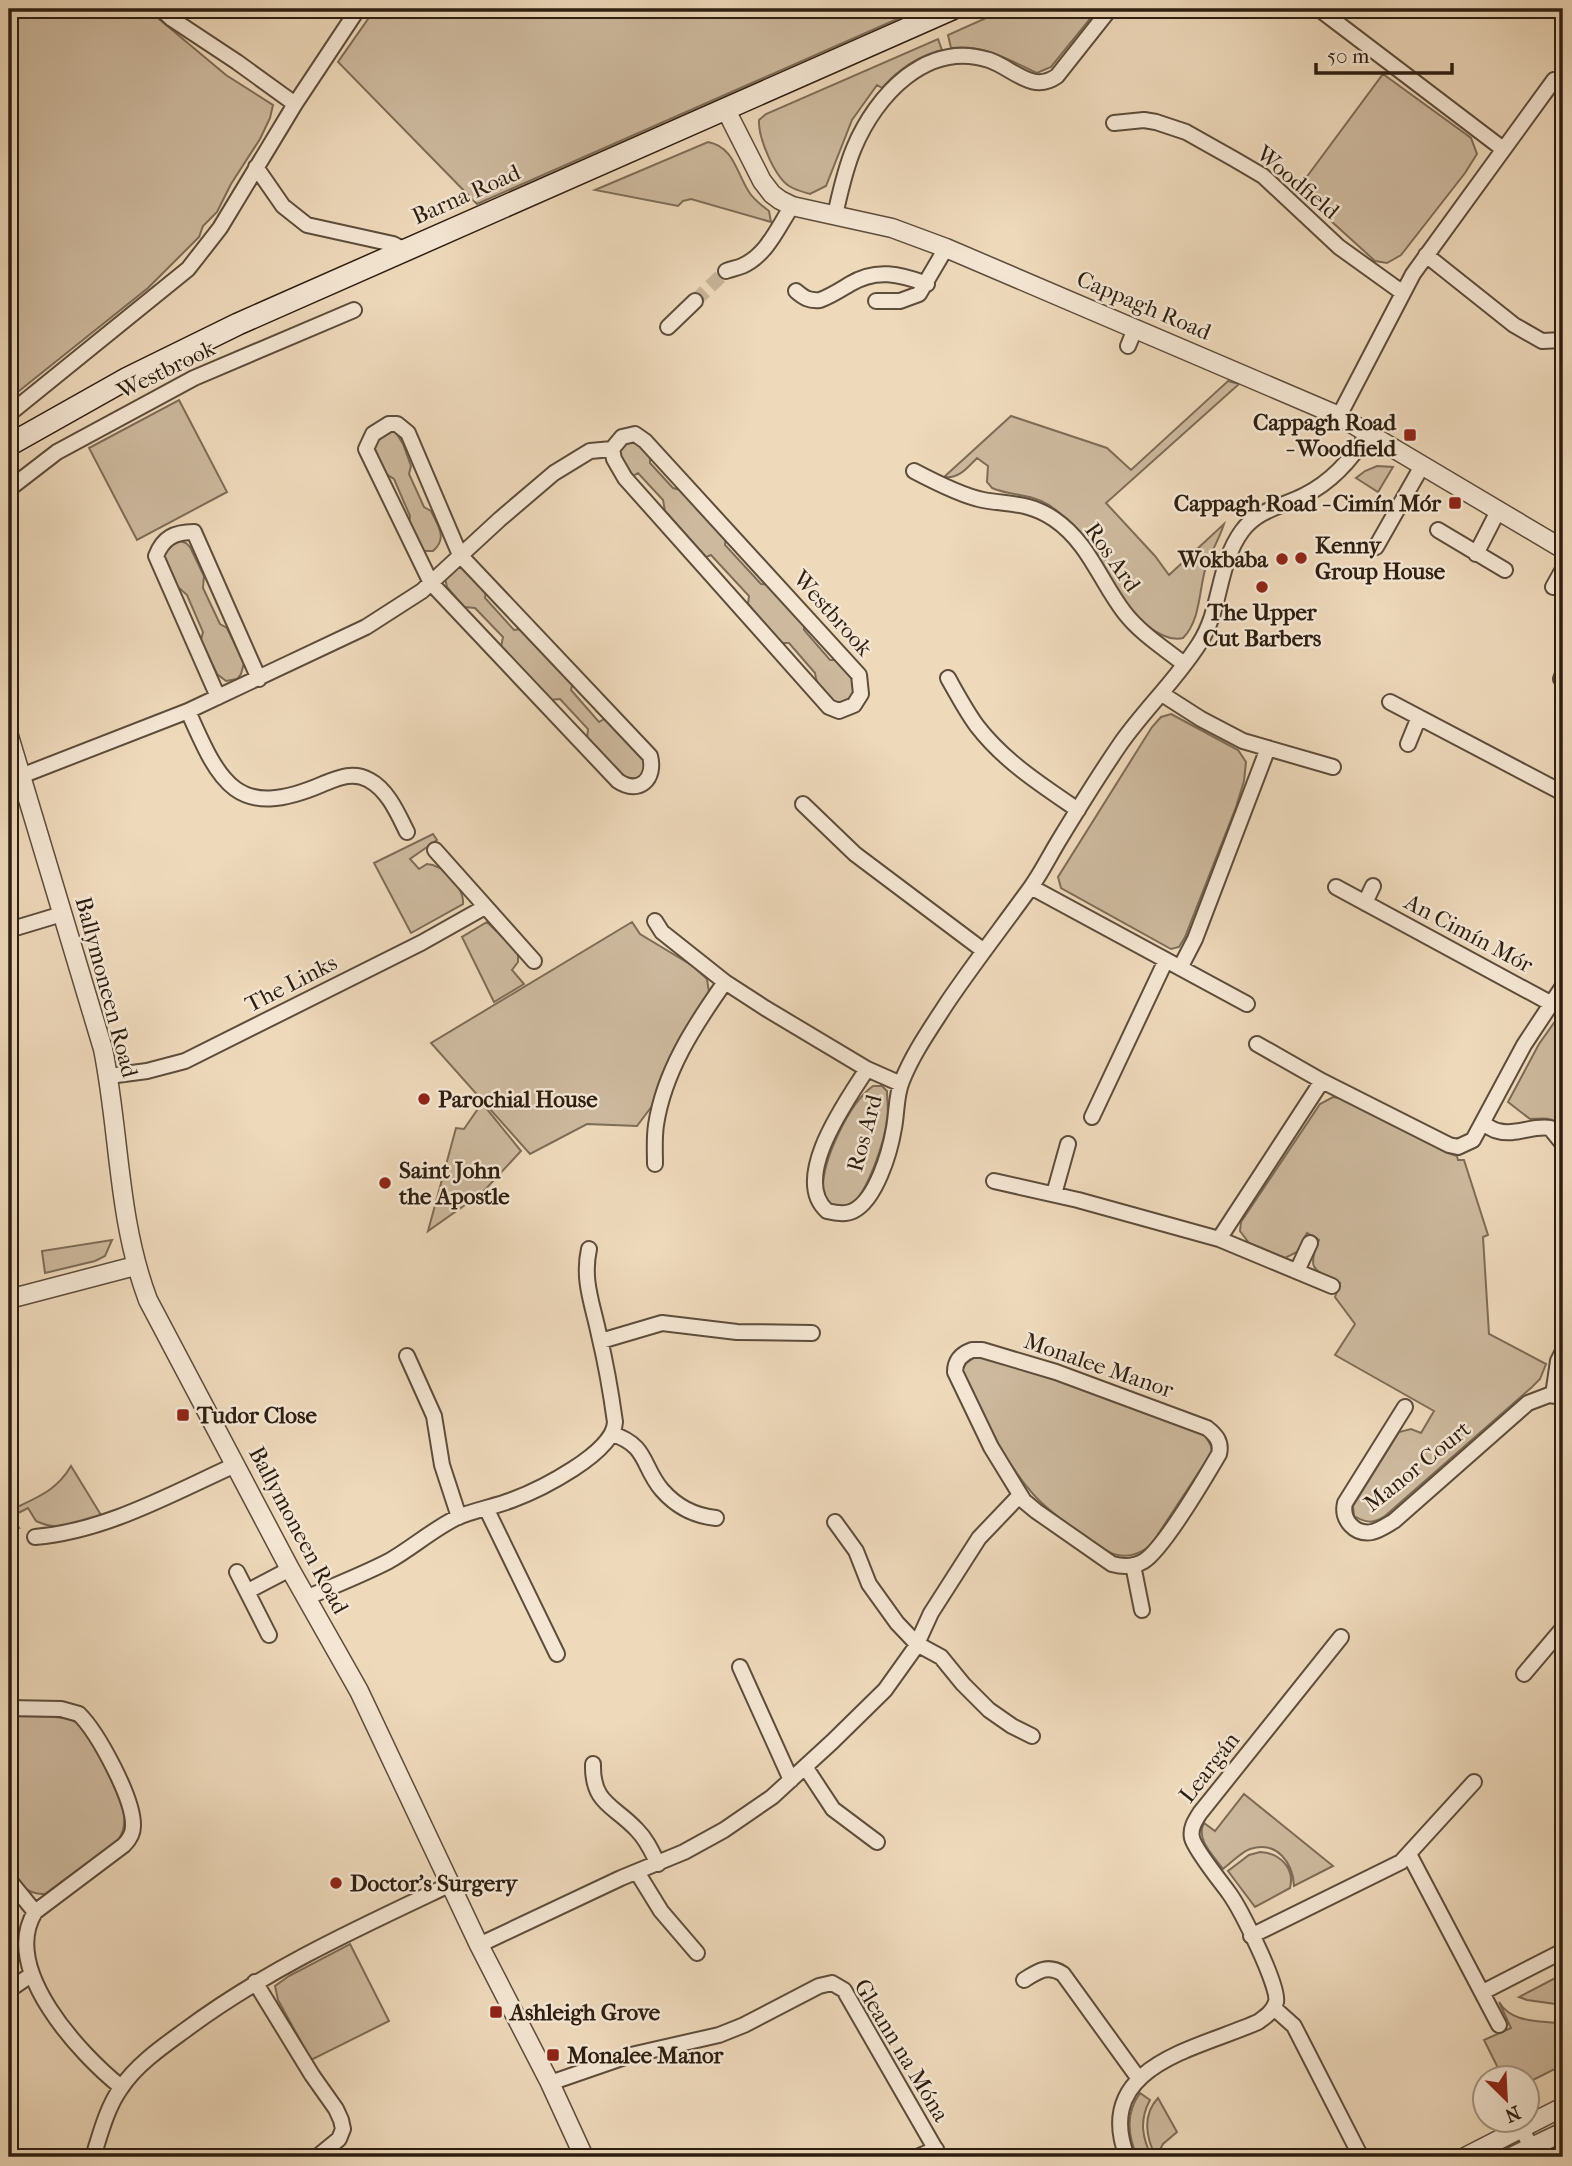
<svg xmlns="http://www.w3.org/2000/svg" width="1572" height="2166" font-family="'IM FELL French Canon',serif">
  <rect width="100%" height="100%" fill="#eed9bb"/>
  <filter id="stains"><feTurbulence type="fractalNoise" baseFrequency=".00286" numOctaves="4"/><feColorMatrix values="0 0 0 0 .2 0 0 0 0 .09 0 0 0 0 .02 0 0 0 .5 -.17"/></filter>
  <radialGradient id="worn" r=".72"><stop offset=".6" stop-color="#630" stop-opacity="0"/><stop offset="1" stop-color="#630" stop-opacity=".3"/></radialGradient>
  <!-- green -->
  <path fill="#cdb99e" stroke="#7d6c57" stroke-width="2" d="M9 9H147L226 75 273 105 270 118 260 139 231 184 217 212 203 226 199 237 148 288 9 399Z
    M375 9H920L477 204 338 62Z
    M1006 9H1098L1051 67 1037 73C1008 60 985 44 951 48L948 35Z
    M938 39 942 50C917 56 899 69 882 88L877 85 852 120 826 186 810 194C803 192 795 190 789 186 774 176 758 137 759 120L766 114Z
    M1383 74 1471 138 1477 154 1465 173 1401 255 1387 263 1375 261 1297 190Z
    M708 142C734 147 736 172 749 192 754 200 761 205 769 211L771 222 691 199 683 201 678 206 595 190Z
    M1228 381 1239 384 1106 503 1155 556 1169 575 1224 524C1219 540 1209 555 1205 570 1199 592 1200 621 1183 638 1160 644 1130 612 1119 595 1111 583 1106 569 1098 556 1086 539 1067 517 1049 505 1032 494 1011 496 992 488L987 482 988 466 977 458C967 468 959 479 944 477L1011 416 1107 448 1131 470Z
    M179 400 227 492 137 540 89 448Z
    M395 431 403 444 411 466 409 474 424 507 431 511C438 526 448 538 433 551H422L409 526 410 516 394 479 386 474 374 447C378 438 385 433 395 431Z
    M635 440 650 456V463L673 488 684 491 726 538 725 545 761 584 771 585 804 624V630L830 660H838L852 677 856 691C853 694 849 702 844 704 830 709 816 684 815 673L789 643H781L748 604 749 596 711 555 706 557 665 511 663 500 638 473 633 476 618 455C620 445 625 442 635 440Z
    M1377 466 1393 467 1378 492 1356 478 1365 471Z
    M180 541 186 543 190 547 204 576 203 588 220 624 227 628 244 663 241 674 237 679 226 681 217 674 201 640 203 632 187 595 178 587 165 558 164 554 169 546Z
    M457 567 465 569 486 590 485 598 514 630 521 629 573 682 571 690 599 722 606 718 644 758 645 764 642 776 635 780 620 775 587 739 588 729 560 699 550 700 501 647 503 637 475 608 464 607 447 587 445 578Z
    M1171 714 1238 750 1246 762 1244 781 1236 807 1185 937 1179 947 1171 949 1061 888 1058 877 1152 727 1161 717Z
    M433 834 437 840 410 859 419 869 427 864C442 864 465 889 463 904L411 933 374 863Z
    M487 922 518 952V962L512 970 524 984 494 1002 462 937Z
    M632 922 640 934 693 966 707 979 709 992 706 1000 677 1044 652 1106 637 1126 587 1124 530 1154 431 1043Z
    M1563 1010V1126C1553 1117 1542 1118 1530 1119L1508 1102 1539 1044Z
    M873 1086H882L887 1091C887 1100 889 1110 887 1119 885 1140 868 1192 851 1205 845 1210 838 1208 830 1207 828 1203 823 1197 823 1192 821 1162 849 1103 873 1086Z
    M1333 1097 1344 1099 1448 1153 1457 1156 1458 1160H1464L1488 1235 1483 1237 1489 1334 1546 1364 1540 1379 1532 1387 1385 1516C1373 1524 1366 1523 1354 1516L1353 1506 1399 1432 1411 1429 1421 1433 1434 1411 1335 1355 1355 1324 1335 1297 1340 1283C1314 1270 1306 1270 1319 1240L1307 1233 1297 1252 1285 1258 1249 1243 1240 1231 1241 1222 1320 1104Z
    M482 1103 521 1151 482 1193 428 1231 456 1128 464 1129Z
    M112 1240 105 1256 95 1261 45 1273 42 1251Z
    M975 1357 987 1358 1033 1371 1205 1435 1211 1446 1212 1452 1151 1545C1125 1566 1107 1553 1083 1536 1066 1523 1047 1510 1033 1494 1002 1459 983 1414 962 1372L965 1364Z
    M71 1466 101 1515C79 1524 58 1532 36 1521L28 1508 12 1516 19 1528 9 1529V1511C35 1498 56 1492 71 1466Z
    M9 1716C26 1717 59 1714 74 1721 88 1728 123 1800 124 1816 125 1825 123 1834 117 1841L45 1894C25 1895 18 1882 9 1866Z
    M1244 1794 1333 1866 1294 1886C1293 1863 1277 1840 1250 1849 1241 1852 1231 1863 1223 1869 1214 1856 1195 1839 1204 1823L1215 1831Z
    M1260 1852C1280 1853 1295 1868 1290 1888L1255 1907 1228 1871 1249 1855Z
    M350 1944 389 2021 311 2060 278 2000 275 1986 289 1976Z
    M1563 1974V2005L1527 2000 1519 1997Z
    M1499 2002C1512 2024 1540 2020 1563 2024V2065L1527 2083 1526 2078H1503L1484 2040 1511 2028Z
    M1140 2093 1150 2100C1139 2120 1142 2138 1152 2157H1137C1128 2135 1125 2114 1140 2093Z
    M1158 2098 1177 2132 1163 2144 1156 2157C1146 2138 1142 2115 1158 2098Z"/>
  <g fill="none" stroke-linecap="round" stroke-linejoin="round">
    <!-- minor-tunnel -->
    <path stroke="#c7b499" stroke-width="14" stroke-dasharray="14 7" stroke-linecap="butt" d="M695 301 726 271"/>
    <!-- minor casing -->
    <g stroke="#5d4d3b" stroke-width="18">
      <path id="minor" d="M161 9 172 19 237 62 295 104
        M1319 9 1503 149
        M1114 123 1144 120 1156 122 1186 132 1234 159 1263 176 1339 247 1403 293
        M256 167 283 206 307 225 393 244 405 250
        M835 215C840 193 845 169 854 148 876 95 927 40 989 60 1013 68 1032 94 1057 76L1110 9
        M1426 255 1514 325 1542 341 1563 340
        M726 271C731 269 737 268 742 266 767 255 778 227 792 206
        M796 291C804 298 809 301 820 300 831 296 840 290 850 284 876 268 900 274 927 284
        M876 301H900L919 294 946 248
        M668 327 695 301
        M1128 346 1135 329
        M9 414 188 269 220 228 295 104 358 9
        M1339 416 1413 274 1554 80
        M389 424H397L408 433 460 555 650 756C656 779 639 795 618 781L431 583 366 449 373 434Z
        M635 434 645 441 859 675 861 694 854 705 839 711 829 707 625 478 614 459 612 449 622 437Z
        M914 471C933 481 962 496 983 500 1011 505 1029 502 1054 519 1089 543 1100 581 1124 612 1140 633 1164 648 1184 664
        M9 489 57 452 194 378 354 310
        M1438 530 1505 570
        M1376 547 1422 466
        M1476 554 1498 511
        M1553 587 1563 569
        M948 678C957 694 966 711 977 726 1004 761 1041 785 1078 810
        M1561 679 1563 674
        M1162 694 1201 719 1243 741 1333 767
        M218 697 156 556C163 538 174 532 194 532L259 679
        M1390 702 1563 793
        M188 711C220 784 237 821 323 784 338 778 353 771 369 780 388 790 398 814 407 832
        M1408 744 1419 717
        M21 776 188 711 366 627 422 591 500 519 554 473 590 451 612 449
        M803 804 855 854 984 951
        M435 850 534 961
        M1031 887 1247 1004
        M1336 887 1552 1004
        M1365 903 1373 886
        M655 921 662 932 725 982 765 1008 867 1069 901 1084
        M9 930 62 914
        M1180 968 1195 939 1268 748
        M1257 1044 1322 1081 1449 1145 1458 1147 1473 1140 1524 1045 1563 986
        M867 1069C848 1099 790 1178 827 1211 835 1213 845 1215 853 1211 876 1200 890 1152 894 1128 897 1112 896 1095 902 1081 913 1053 931 1028 947 1003 974 963 1003 926 1031 887 1041 873 1049 857 1058 842 1078 809 1099 775 1121 743 1145 709 1176 680 1199 644 1222 609 1217 565 1242 531 1258 509 1282 507 1305 495 1333 481 1352 459 1368 433
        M109 1076 147 1071 185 1061 421 943 485 907
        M1092 1117 1166 960
        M1483 1124C1488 1126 1493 1130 1498 1131 1515 1136 1533 1125 1550 1128L1563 1144
        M655 1164C655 1152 654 1138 656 1125 664 1072 694 1026 725 982
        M994 1181 1078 1200 1219 1239 1332 1286
        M1054 1194 1068 1144
        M1219 1239 1322 1081
        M1297 1271 1310 1243
        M601 1341 662 1323 737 1332 812 1333
        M972 1350H982L1056 1372 1207 1428C1216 1435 1222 1442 1219 1454 1205 1478 1164 1548 1144 1561 1134 1567 1123 1567 1112 1564L1036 1511 1024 1501 991 1447 955 1372C955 1361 961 1354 972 1350Z
        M407 1356 434 1416 442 1465 459 1517
        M1553 1395 1558 1361 1563 1351
        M1405 1407 1345 1503C1341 1520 1355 1535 1372 1532 1380 1530 1387 1525 1394 1521L1528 1403 1549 1395 1563 1397
        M612 1434C648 1445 642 1467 662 1490 676 1506 695 1516 716 1518
        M486 1508 557 1654
        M835 1522 856 1551 869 1584 897 1623 917 1644 941 1657 963 1684 989 1710 1012 1726 1032 1736
        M35 1537C106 1531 171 1494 235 1465
        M1133 1565 1142 1610
        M237 1572 269 1635
        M248 1591 290 1569
        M306 1598C333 1586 362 1575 389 1561 412 1548 432 1530 456 1518 474 1510 494 1507 512 1500 539 1490 614 1453 615 1422 611 1393 606 1364 599 1335 593 1305 582 1281 589 1249
        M740 1667 791 1780
        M1524 1674 1563 1628
        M9 1708 61 1709 79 1714C98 1733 134 1799 133 1826 133 1834 130 1839 124 1845L35 1912C0 1969 80 2054 121 2087
        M593 1764C592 1804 614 1805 637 1830 647 1840 652 1852 658 1864
        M806 1768 833 1809 877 1842
        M1409 1854 1499 2025
        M637 1872 661 1911 697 1953
        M9 1880 35 1912
        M1251 1936 1401 1862 1474 1782
        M479 1945 621 1878 684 1852 724 1830 772 1797 832 1742 885 1690 915 1648 931 1613 979 1538 1020 1495
        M1024 1980C1038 1971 1048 1964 1063 1974L1139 2079
        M255 1982 312 2075 336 2109 341 2120 343 2129 339 2139 317 2157
        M9 1990 28 1977
        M1483 1992 1563 1951
        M1274 2008 1294 2026 1361 2157
        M550 2083 631 2055 719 2035 744 2025 819 1986 832 1983 844 1990 940 2157
        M1521 2127 1536 2157
        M93 2157C100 2135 107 2107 121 2088 136 2065 162 2047 184 2031 267 1969 358 1928 451 1884
        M917 2157 936 2149
        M1127 2157C1092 2065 1198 2049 1258 2022 1265 2017 1273 2012 1276 2002 1280 1987 1240 1908 1229 1893 1221 1882 1195 1850 1192 1838 1190 1828 1195 1821 1200 1813L1341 1637"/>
    </g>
    <!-- tertiary casing -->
    <g stroke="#5d4d3b" stroke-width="21">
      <path id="tertiary" d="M726 110 762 181 772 194 780 200 792 206 892 228 946 248 1339 416 1563 549
        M9 736 103 1049C120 1133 117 1218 148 1300L290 1569 359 1691 479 1945 550 2083 584 2157
        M9 1299 135 1266
        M1465 2157 1563 2107
        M1511 2157 1563 2132"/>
    </g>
    <!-- secondary casing -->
    <g stroke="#2d1e10" stroke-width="24">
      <path id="secondary" d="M9 445 128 378 238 324 952 9"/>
    </g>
    <!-- minor -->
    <use href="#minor" stroke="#f4e6d3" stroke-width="14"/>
    <!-- tertiary -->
    <use href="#tertiary" stroke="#f4e6d3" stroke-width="18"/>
    <!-- secondary -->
    <use href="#secondary" stroke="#f4e6d3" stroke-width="21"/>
  </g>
  <!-- markers -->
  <g fill="#8f2418" stroke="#f4e6d3" stroke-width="2.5">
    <rect x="1403" y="428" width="14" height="14" rx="3.5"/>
    <rect x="1448" y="496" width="14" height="14" rx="3.5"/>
    <circle cx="1301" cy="558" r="7"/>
    <circle cx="1282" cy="559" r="7"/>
    <circle cx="1262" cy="587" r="7"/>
    <circle cx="424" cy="1099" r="7"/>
    <circle cx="385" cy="1183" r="7"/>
    <rect x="176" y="1408" width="14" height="14" rx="3.5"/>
    <circle cx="336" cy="1883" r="7"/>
    <rect x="489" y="2005" width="14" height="14" rx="3.5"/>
    <rect x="546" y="2048" width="14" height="14" rx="3.5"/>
  </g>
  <g text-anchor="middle" stroke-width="5" stroke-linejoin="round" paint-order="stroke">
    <!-- street labels -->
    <g font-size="23" fill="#2d1e10" stroke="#f4e6d3">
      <text transform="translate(1298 182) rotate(40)" y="8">Woodfield</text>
      <text transform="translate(466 194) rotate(-24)" y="8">Barna Road</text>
      <text transform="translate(1144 305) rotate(23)" y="8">Cappagh Road</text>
      <text transform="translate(166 369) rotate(-26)" y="8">Westbrook</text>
      <text transform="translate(1113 557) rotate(55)" y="8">Ros Ard</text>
      <text transform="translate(833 613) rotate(48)" y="8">Westbrook</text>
      <text transform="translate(1469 933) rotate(28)" y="8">An Cimín Mór</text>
      <text transform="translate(291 983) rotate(-27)" y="8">The Links</text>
      <text transform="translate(107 987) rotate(75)" y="8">Ballymoneen Road</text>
      <text transform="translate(864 1133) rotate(-75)" y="8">Ros Ard</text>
      <text transform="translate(1099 1365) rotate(19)" y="8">Monalee Manor</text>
      <text transform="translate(1417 1466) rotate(-39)" y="8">Manor Court</text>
      <text transform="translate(299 1530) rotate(62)" y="8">Ballymoneen Road</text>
      <text transform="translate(1209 1767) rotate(-52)" y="8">Leargán</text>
      <text transform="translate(902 2050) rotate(59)" y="8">Gleann na Móna</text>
    </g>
    <!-- poi labels -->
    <g font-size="23" font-weight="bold" fill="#2d1e10" stroke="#f4e6d3" text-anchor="start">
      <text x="1396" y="430" text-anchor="end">Cappagh Road<tspan x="1396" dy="26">- Woodfield</tspan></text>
      <text x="1441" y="511" text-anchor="end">Cappagh Road - Cimín Mór</text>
      <text x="1315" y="553">Kenny<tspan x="1315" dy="26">Group House</tspan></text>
      <text x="1268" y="567" text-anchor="end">Wokbaba</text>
      <text x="1262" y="620" text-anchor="middle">The Upper<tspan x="1262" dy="26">Cut Barbers</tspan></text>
      <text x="438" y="1107">Parochial House</text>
      <text x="399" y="1178">Saint John<tspan x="399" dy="26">the Apostle</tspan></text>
      <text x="197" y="1423">Tudor Close</text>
      <text x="350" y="1891">Doctor's Surgery</text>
      <text x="510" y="2020">Ashleigh Grove</text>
      <text x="567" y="2063">Monalee Manor</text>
    </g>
  </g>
  <!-- margin -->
  <rect width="1572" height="2166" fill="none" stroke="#eed9bb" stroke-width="35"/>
  <rect x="10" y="10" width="1551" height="2145" fill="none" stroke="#2d1e10" stroke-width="3.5"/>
  <rect x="18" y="18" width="1537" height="2131" fill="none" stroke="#2d1e10" stroke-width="2"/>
  <!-- north arrow -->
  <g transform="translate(1506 2099) rotate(156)"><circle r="33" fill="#f4e6d3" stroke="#a49685" stroke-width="2"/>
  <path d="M0-5L12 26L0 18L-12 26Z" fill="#8f2418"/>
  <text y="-10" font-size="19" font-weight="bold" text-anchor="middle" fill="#2d1e10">N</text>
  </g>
  <!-- scale -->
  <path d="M1316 63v10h136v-10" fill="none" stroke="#2d1e10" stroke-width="3.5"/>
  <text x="1327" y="63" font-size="21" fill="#2d1e10" stroke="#f4e6d3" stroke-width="5" paint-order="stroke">50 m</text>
  <rect width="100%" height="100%" filter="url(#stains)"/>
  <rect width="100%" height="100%" fill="url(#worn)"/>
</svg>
